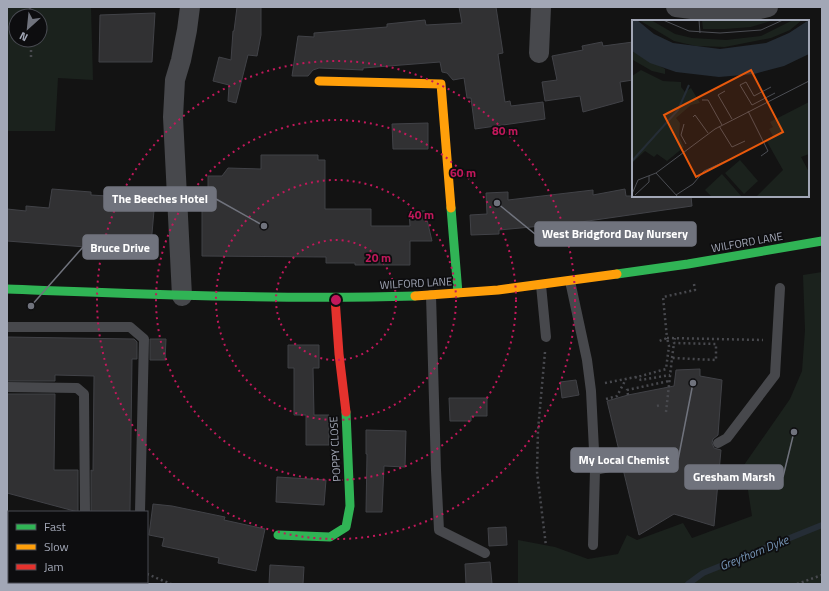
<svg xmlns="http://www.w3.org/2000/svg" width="829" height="591" font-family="'Titillium Web',sans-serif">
  <rect width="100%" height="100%" fill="#131313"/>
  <!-- green -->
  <path fill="#1b221d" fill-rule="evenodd" d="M7 7H129L91 8 93 80 58 78 55 131H7ZM16 16H40V40H16Z
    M822 272V584H518V540L555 547 588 559 618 554 627 535 637 540 683 523 692 538 752 516 744 465 790 399 802 371 805 330 803 275Z"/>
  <!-- water -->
  <path fill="#252d36" d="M7 556 9 557V582H69L74 584H7Z"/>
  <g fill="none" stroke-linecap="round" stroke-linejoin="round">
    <!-- stream -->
    <path stroke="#252d36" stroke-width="6" d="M688 584 703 573 822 525"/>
  </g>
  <!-- building -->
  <path fill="#313133" stroke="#414247" d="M237 7H261V35L257 56 248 55 236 103 228 101 229 85 213 81 219 57 231 60 233 31H234Z
    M459 7H496L503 53 498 54 505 102 510 101 511 106 543 102 545 119 475 129 471 98H467L464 78 453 80 447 73 442 72 440 62 363 68V70L319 68 313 70 308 76H292L298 36 314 37V33L387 27V24L425 20 426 25 462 23Z
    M155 13 152 62H99L100 15Z
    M602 42 603 46 633 42V80L620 82 623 101 583 112 580 96 545 101 542 82 557 80 552 56 583 50 582 46Z
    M428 123V149H393L392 124Z
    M261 155H318V160H325V209H371V226H410L409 211H425L432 241H410V265H355V263H326V257L202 256V196L208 197V176H222L228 168 261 169Z
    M52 189 91 192V195L155 199 151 245 86 242V247L7 241V209L26 211V206L49 208Z
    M625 189 626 196H691L692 206 574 223 499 230V234L471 235 470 215 487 214 486 193 508 192V200L593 190V195Z
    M7 337 134 339 137 342V359H132L130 512H91V470L93 471 94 376 55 375V381H7Z
    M150 339H166L165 360H150Z
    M288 345H319V368H313L314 415H329V445H306V415H294V368H288Z
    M700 369V376L722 380 718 435 713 439 712 443 714 448 721 450 714 526 674 514 639 535 623 469 624 463 621 459 607 401 628 395 674 386 676 370Z
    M576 380 579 395 562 398 560 382Z
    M7 394H55L54 470H78V512L7 493Z
    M449 398H487V416H471V421H450Z
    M366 430 406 431 405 467 384 466 382 512H366L367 454H366Z
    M277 477 326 480 324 505 276 502Z
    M153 504 172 506 225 517 224 520 265 529 256 571 218 563 219 558 162 546 164 538 149 535Z
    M506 527 507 545 489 546 488 528Z
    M490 562 492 584H466L465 564Z
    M270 565 304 567 303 584H269Z"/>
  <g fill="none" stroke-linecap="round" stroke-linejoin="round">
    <!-- path -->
    <path stroke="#48494e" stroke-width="2.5" stroke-dasharray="2 3" stroke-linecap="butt" d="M30 7V16
      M31 40V58
      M694 284 695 290 663 297 667 338 763 340
      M545 352 538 430 537 472 546 546
      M672 358 674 343
      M635 377 641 380 670 375
      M605 383 641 376 666 369 669 346 667 338 657 342
      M628 395 627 390 669 381
      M606 399 617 396 626 379
      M657 406 660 405
      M666 412 672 358 716 360V344L674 343 675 338
      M7 521 9 522
      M147 574 171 584
      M797 584 822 575"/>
    <!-- lane -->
    <path stroke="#47484c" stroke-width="10" d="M570 281 587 360 591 391 595 470 618 465
      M541 285 546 337
      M431 295 436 470 439 530 485 553
      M7 327H130L144 339 140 512
      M7 387 77 388 84 394 85 512
      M718 443 727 438 775 375 780 288
      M593 545 595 470"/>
    <!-- street -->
    <path stroke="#47484c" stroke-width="20" d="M676 7 723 13H744L768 7
      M539 53 541 7
      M182 296 173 117 175 80 181 60 187 30 190 7"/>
    <!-- fast -->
    <path stroke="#30b455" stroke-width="9" d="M451 208 458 293
      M617 274 688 264 822 241
      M7 289C143 294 279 300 415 296
      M278 535 330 537 346 527 350 506 346 412"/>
    <!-- slow -->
    <path stroke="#ff9f0a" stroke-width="9" d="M319 81 441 84 451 208
      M415 296 498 290 617 274"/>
    <!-- jam -->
    <path stroke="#e5322d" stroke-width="9" d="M335 298 339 354 346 412"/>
  </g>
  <!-- distance rings -->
  <g fill="none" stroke="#c2185b" stroke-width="2" stroke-dasharray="2 4">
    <circle cx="336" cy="300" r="60"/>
    <circle cx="336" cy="300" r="120"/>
    <circle cx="336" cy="300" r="180"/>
    <circle cx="336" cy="300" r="239"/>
  </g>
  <g text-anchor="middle" stroke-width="3.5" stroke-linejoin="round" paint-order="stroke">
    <!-- street labels -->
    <g font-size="11" fill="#a2a7b6" stroke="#0d0d0f">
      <text transform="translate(747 242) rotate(-10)" y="4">WILFORD LANE</text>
      <text transform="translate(416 283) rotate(-3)" y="4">WILFORD LANE</text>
      <text transform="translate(335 449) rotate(-93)" y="4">POPPY CLOSE</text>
    </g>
    <!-- water labels -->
    <g font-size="12" font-style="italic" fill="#7594b5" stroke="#0d0d0f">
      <text transform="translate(754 553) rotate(-22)" y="4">Greythorn Dyke</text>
    </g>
  </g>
  <!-- overview -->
  <g transform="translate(632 20)">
    <rect width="177" height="177" fill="#131313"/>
    <path d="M7 0H19L43 14 60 18 94 20 129 16 161 0H170L158 10 139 18 93 27 64 26 42 21ZM70 0H142L119 7 93 9H71ZM0 31 33 49V54L20 51 1 40ZM9 50 31 61 49 62V67L53 72 59 68 68 83 59 85 44 98 48 103 47 116 52 127 35 141 25 134 22 137 13 131 0 143V56ZM177 82V134L169 137 177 152V177H124L151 150 134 120 141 116 137 109 141 107 138 102ZM108 140 126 161 112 174 93 153ZM90 154 110 177H80L73 170Z" fill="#1b221d"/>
    <path d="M0 0H5L22 14 41 23 88 29 134 23 157 13 177 0V34L152 46 122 54 87 57 44 52 18 43 0 31Z" fill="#252d36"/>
    <path fill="none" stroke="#252d36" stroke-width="2" d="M0 141 46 90 57 65"/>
    <path fill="none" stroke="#4c4e54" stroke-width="1" d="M31 0 57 11 88 13 129 10 151 0M67 0 68 13M139 67 122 76 114 62 108 65 120 85 143 73M93 71 86 75 100 99M70 80H76L90 105M116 91 136 131 129 136M61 97 63 95 76 113M52 104 49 115 54 124M87 106 100 127 113 121M24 153 46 177M0 174 6 160 24 153 83 109 177 61M3 175 17 162V156M44 175 61 164 72 151 94 141"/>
    <path fill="#e8590c" fill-opacity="0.15" stroke="#e8590c" stroke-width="2" d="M119 50 151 112 64 157 32 95Z"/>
    <rect width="177" height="177" fill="none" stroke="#a2a7b6" stroke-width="2"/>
  </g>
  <circle cx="336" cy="300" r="6" fill="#c2185b" stroke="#0d0d0f" stroke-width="2"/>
  <g font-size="12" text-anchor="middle" font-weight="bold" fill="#c2185b" stroke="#0d0d0f" stroke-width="3.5" stroke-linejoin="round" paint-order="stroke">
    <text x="505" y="135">80 m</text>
    <text x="463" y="177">60 m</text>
    <text x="421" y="219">40 m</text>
    <text x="378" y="262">20 m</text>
  </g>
  <!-- callouts -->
  <path fill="none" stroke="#70737d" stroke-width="1.5" d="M264 226L216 199M497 203L535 234M31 306L83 247M693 383L678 460M794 432L783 477"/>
  <g fill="#70737d" stroke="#0d0d0f" stroke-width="1.5">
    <circle cx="264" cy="226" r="4"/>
    <circle cx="497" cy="203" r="4"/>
    <circle cx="31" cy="306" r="4"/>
    <circle cx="693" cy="383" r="4"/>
    <circle cx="794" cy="432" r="4"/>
  </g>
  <g fill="#70737d" stroke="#70737d" stroke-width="1.5">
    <rect x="104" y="187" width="112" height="24" rx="4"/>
    <rect x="535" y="222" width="161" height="24" rx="4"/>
    <rect x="83" y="235" width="75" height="24" rx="4"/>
    <rect x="571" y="448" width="107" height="24" rx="4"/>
    <rect x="685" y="465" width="98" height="24" rx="4"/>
  </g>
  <g font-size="12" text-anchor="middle" font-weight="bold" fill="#fff">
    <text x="160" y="203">The Beeches Hotel</text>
    <text x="615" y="238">West Bridgford Day Nursery</text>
    <text x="120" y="252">Bruce Drive</text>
    <text x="624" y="464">My Local Chemist</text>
    <text x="734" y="481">Gresham Marsh</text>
  </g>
  <!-- border -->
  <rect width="829" height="591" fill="none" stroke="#a2a7b6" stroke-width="16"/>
  <!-- legend -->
  <rect x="8" y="511" width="140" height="72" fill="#0d0d0f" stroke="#494b52"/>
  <rect x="16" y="524" width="20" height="6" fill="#30b455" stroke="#494b52"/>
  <text x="44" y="531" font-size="12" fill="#a2a7b6">Fast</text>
  <rect x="16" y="544" width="20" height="6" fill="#ff9f0a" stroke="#494b52"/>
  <text x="44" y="551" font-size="12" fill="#a2a7b6">Slow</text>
  <rect x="16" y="564" width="20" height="6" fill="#e5322d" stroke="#494b52"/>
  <text x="44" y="571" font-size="12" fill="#a2a7b6">Jam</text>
  <!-- north arrow -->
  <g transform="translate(28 28) rotate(207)"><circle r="19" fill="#0d0d0f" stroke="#494b52"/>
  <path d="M0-3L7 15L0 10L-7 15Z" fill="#70737d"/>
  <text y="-6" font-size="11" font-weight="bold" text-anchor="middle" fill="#a2a7b6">N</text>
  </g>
</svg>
